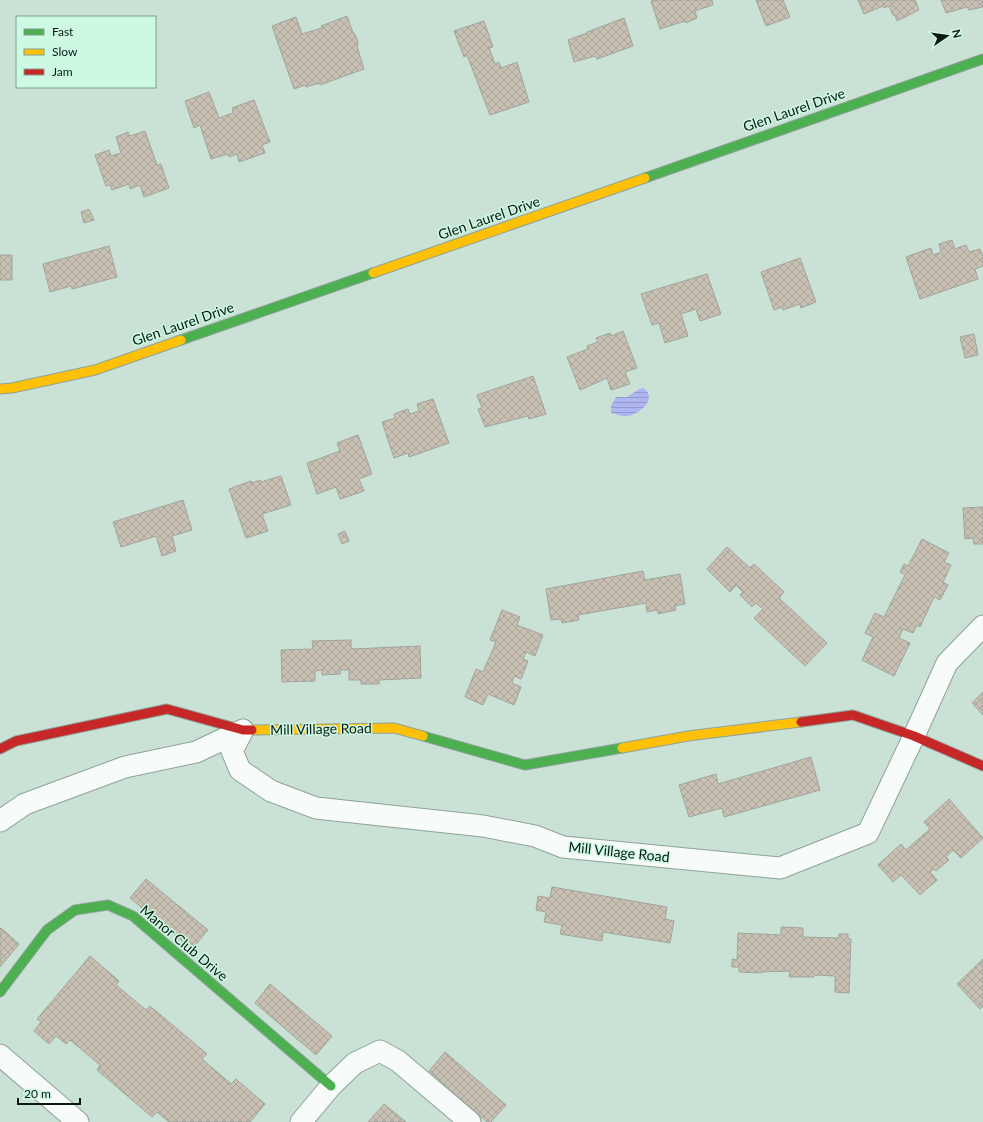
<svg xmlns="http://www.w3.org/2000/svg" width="983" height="1122" font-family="Lato,sans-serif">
  <defs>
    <pattern id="water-rules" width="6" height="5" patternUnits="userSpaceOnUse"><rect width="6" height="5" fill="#afb5f1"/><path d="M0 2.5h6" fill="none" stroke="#959bce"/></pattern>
    <pattern id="building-cross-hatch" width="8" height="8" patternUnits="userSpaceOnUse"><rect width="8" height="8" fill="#c7c0b3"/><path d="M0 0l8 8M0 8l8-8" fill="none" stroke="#aaa499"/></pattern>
  </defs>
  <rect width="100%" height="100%" fill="#cae2d6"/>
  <!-- water -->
  <path fill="url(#water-rules)" d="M643 388C659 398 639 415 627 416 622 417 616 414 611 413V406L616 397H627L639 389Z"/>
  <!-- building -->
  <path fill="url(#building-cross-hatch)" stroke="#a0a49c" d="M654 0H712L713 5 695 11 697 18 686 23 685 21 660 29 651 1Z
    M756 0H783L790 17 766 26Z
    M858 0H915L919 10 897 21 895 15H893L889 6 884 8 883 6 864 14Z
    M941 0H983V7L969 10 967 7 946 13Z
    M347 16 353 33 355 34 358 42 357 46 364 69 320 85 319 83 306 87 305 85 294 89 272 26 296 17 302 34 322 28 321 26Z
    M624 18 633 46 597 59 595 56 574 62 568 40 587 33V32Z
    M484 21 493 47 489 48 495 64 499 62 501 68 517 62 529 102 490 115 467 55 464 57 454 31Z
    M209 92 219 118 233 113 232 108 254 100 270 142 262 145 265 153 239 162 237 154 229 157 228 154 211 159 200 125 194 128 185 101Z
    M145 131 157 165 161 164 169 188 144 197 140 185 130 189 129 184 112 190 110 185 106 186 95 155 109 150 111 156 121 153 116 137 128 132 130 136Z
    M89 209 94 220 84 223 81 212Z
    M952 240 955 249 966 245 969 252 980 249 983 257V266L975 269 978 279 920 299 906 257 931 248 933 255 941 252 939 244Z
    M109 246 117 277 72 289 71 286 50 292 43 264Z
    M0 255H12V280H0Z
    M800 258 816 302 801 308 800 304 783 310 782 307 774 310 761 272Z
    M707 274 721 314 700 321 696 309 681 314 688 336 665 343 659 323 652 325 641 294Z
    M623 331 637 368 625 372 630 384 611 390 607 378 580 390 567 357 588 349 587 346 598 342 596 338 610 333 611 336Z
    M974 334 978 355 965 358 960 337Z
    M533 376 546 414 529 419 528 416 485 427 478 409 482 408 477 395Z
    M433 399 449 443 409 457 408 453 394 458 382 422 395 418 394 414 408 409 410 414 419 411 417 404Z
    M358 435 372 474 359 479 364 491 340 499 336 487 317 494 307 463 340 451 337 443Z
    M281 476 291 505 262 514 268 531 246 538 229 489 251 481 252 483 260 480 261 482Z
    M183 500 192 530 172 536 176 551 162 556 156 536 121 547 113 522Z
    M983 507V544H974L973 538 965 539 963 508Z
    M345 531 349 541 342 544 338 534Z
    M922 539 949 553 944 562 951 565 943 582 948 585 940 600 934 597 920 627 917 625 913 633 903 629 899 638 910 643 894 676 862 660 873 637 865 633 875 613 884 617 905 575 900 572 904 564 908 566Z
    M727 547 750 568 754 564 784 592 779 598 827 643 805 666 754 618 763 609 756 603 752 607 740 595 743 592 736 585 730 592 707 569Z
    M643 571 645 580 680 574 685 604 675 606 676 610 658 614 657 610 647 612 646 603 578 615 579 620 562 623 561 619 551 620 546 589Z
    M502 610 520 617 517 625 543 635 535 656 526 652 523 659 528 661 521 679 514 676 512 683 521 687 514 705 488 694 483 705 465 697 476 669 483 672 496 642 490 640Z
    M351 640V649L420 646 421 678 379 680V684H361V680H349V670H340V674L322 675V670L315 671V681L282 682 281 650 313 649 312 641Z
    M983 692V715L972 703Z
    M811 757 820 790 724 817 722 808 689 817 679 785 716 774 718 784Z
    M949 799 983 838 961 858 953 850 946 857 949 860 936 871 934 869 930 872 937 880 920 895 901 875 893 882 878 865 901 844 906 850 930 829 924 822Z
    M146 879 208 930 192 949 130 898Z
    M552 887 667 907 665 919 674 921 670 943 603 932 602 941 560 934 562 925 544 922 546 912 536 910 538 896 550 898Z
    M781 927 803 928V937L839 938V934H848V939H851L849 993 835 992V976L814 975V977H789L790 971 761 972V973L739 972V967H732V959L737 960 738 933 781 935Z
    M1 928 19 944 0 967V929Z
    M90 956 119 981 116 985 146 1010 150 1006 207 1054 202 1059 231 1084 236 1079 265 1104 250 1122H169L157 1112 152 1117 97 1070 100 1065 70 1040 66 1044 56 1036 49 1044 34 1031 41 1022 37 1019Z
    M983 959V1006L980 1009 957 984Z
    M270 984 332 1036 316 1055 255 1003Z
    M445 1052 506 1105 491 1122H487L429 1071Z
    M384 1104 406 1122H368Z"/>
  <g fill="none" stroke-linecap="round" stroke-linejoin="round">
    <!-- street casing -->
    <g stroke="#8fa299" stroke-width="23">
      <path id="street" d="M243 730 232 751 240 770 271 791 316 808 483 826 535 836 563 847 780 868 868 833 914 736 947 663 983 626
        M0 821 25 804 125 767 196 752 243 730
        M0 1055 78 1122
        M301 1122 331 1086 355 1063 380 1051 398 1061 470 1122"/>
    </g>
    <!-- fast casing -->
    <g stroke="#8fa299" stroke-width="11">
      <path id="fast" d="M645 178 983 59
        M181 340 373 273
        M423 736 525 765 622 748
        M0 992 47 930 75 910 108 905 133 916 331 1086"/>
    </g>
    <!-- slow casing -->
    <g stroke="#8fa299" stroke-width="11">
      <path id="slow" d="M373 273 645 178
        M0 389 12 388 95 370 181 340
        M252 730 394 728 423 736
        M622 748 688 736 801 722"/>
    </g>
    <!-- jam casing -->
    <g stroke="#8fa299" stroke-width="11">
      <path id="jam" d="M801 722 853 715 914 736 983 766
        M0 749 16 741 167 709 243 730H252"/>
    </g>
    <!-- street -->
    <use href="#street" stroke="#f7fbf9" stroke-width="21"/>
    <!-- fast -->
    <use href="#fast" stroke="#4caf50" stroke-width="9"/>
    <!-- slow -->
    <use href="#slow" stroke="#ffc107" stroke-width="9"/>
    <!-- jam -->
    <use href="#jam" stroke="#c62828" stroke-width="9"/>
  </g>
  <g text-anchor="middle" stroke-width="3" stroke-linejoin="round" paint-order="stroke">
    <!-- street labels -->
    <g font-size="14" fill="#091912" stroke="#cdf9e3">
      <text transform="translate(794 110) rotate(-19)" y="5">Glen Laurel Drive</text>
      <text transform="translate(489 218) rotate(-19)" y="5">Glen Laurel Drive</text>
      <text transform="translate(183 324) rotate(-19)" y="5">Glen Laurel Drive</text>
      <text transform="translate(321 729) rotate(-1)" y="5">Mill Village Road</text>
      <text transform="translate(619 852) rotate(6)" y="5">Mill Village Road</text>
      <text transform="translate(184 943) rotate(40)" y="5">Manor Club Drive</text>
    </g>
  </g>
  <!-- legend -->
  <rect x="16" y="16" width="140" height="72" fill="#cdf9e3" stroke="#7f9f8f"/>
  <rect x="24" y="29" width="20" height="6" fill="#4caf50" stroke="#7f9f8f"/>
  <text x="52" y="36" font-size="12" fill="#091912">Fast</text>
  <rect x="24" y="49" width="20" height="6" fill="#ffc107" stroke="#7f9f8f"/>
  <text x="52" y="56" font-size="12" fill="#091912">Slow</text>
  <rect x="24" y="69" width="20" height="6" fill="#c62828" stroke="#7f9f8f"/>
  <text x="52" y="76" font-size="12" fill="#091912">Jam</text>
  <!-- north arrow -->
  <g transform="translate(947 36) rotate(77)" stroke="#cdf9e3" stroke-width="3" paint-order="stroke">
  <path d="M0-3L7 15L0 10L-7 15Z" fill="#091912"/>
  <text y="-6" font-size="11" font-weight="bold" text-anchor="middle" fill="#091912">N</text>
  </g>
  <!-- scale -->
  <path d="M18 1098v6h62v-6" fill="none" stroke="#091912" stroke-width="2"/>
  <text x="24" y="1098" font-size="12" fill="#091912" stroke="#cdf9e3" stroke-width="3" paint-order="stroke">20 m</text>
</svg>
